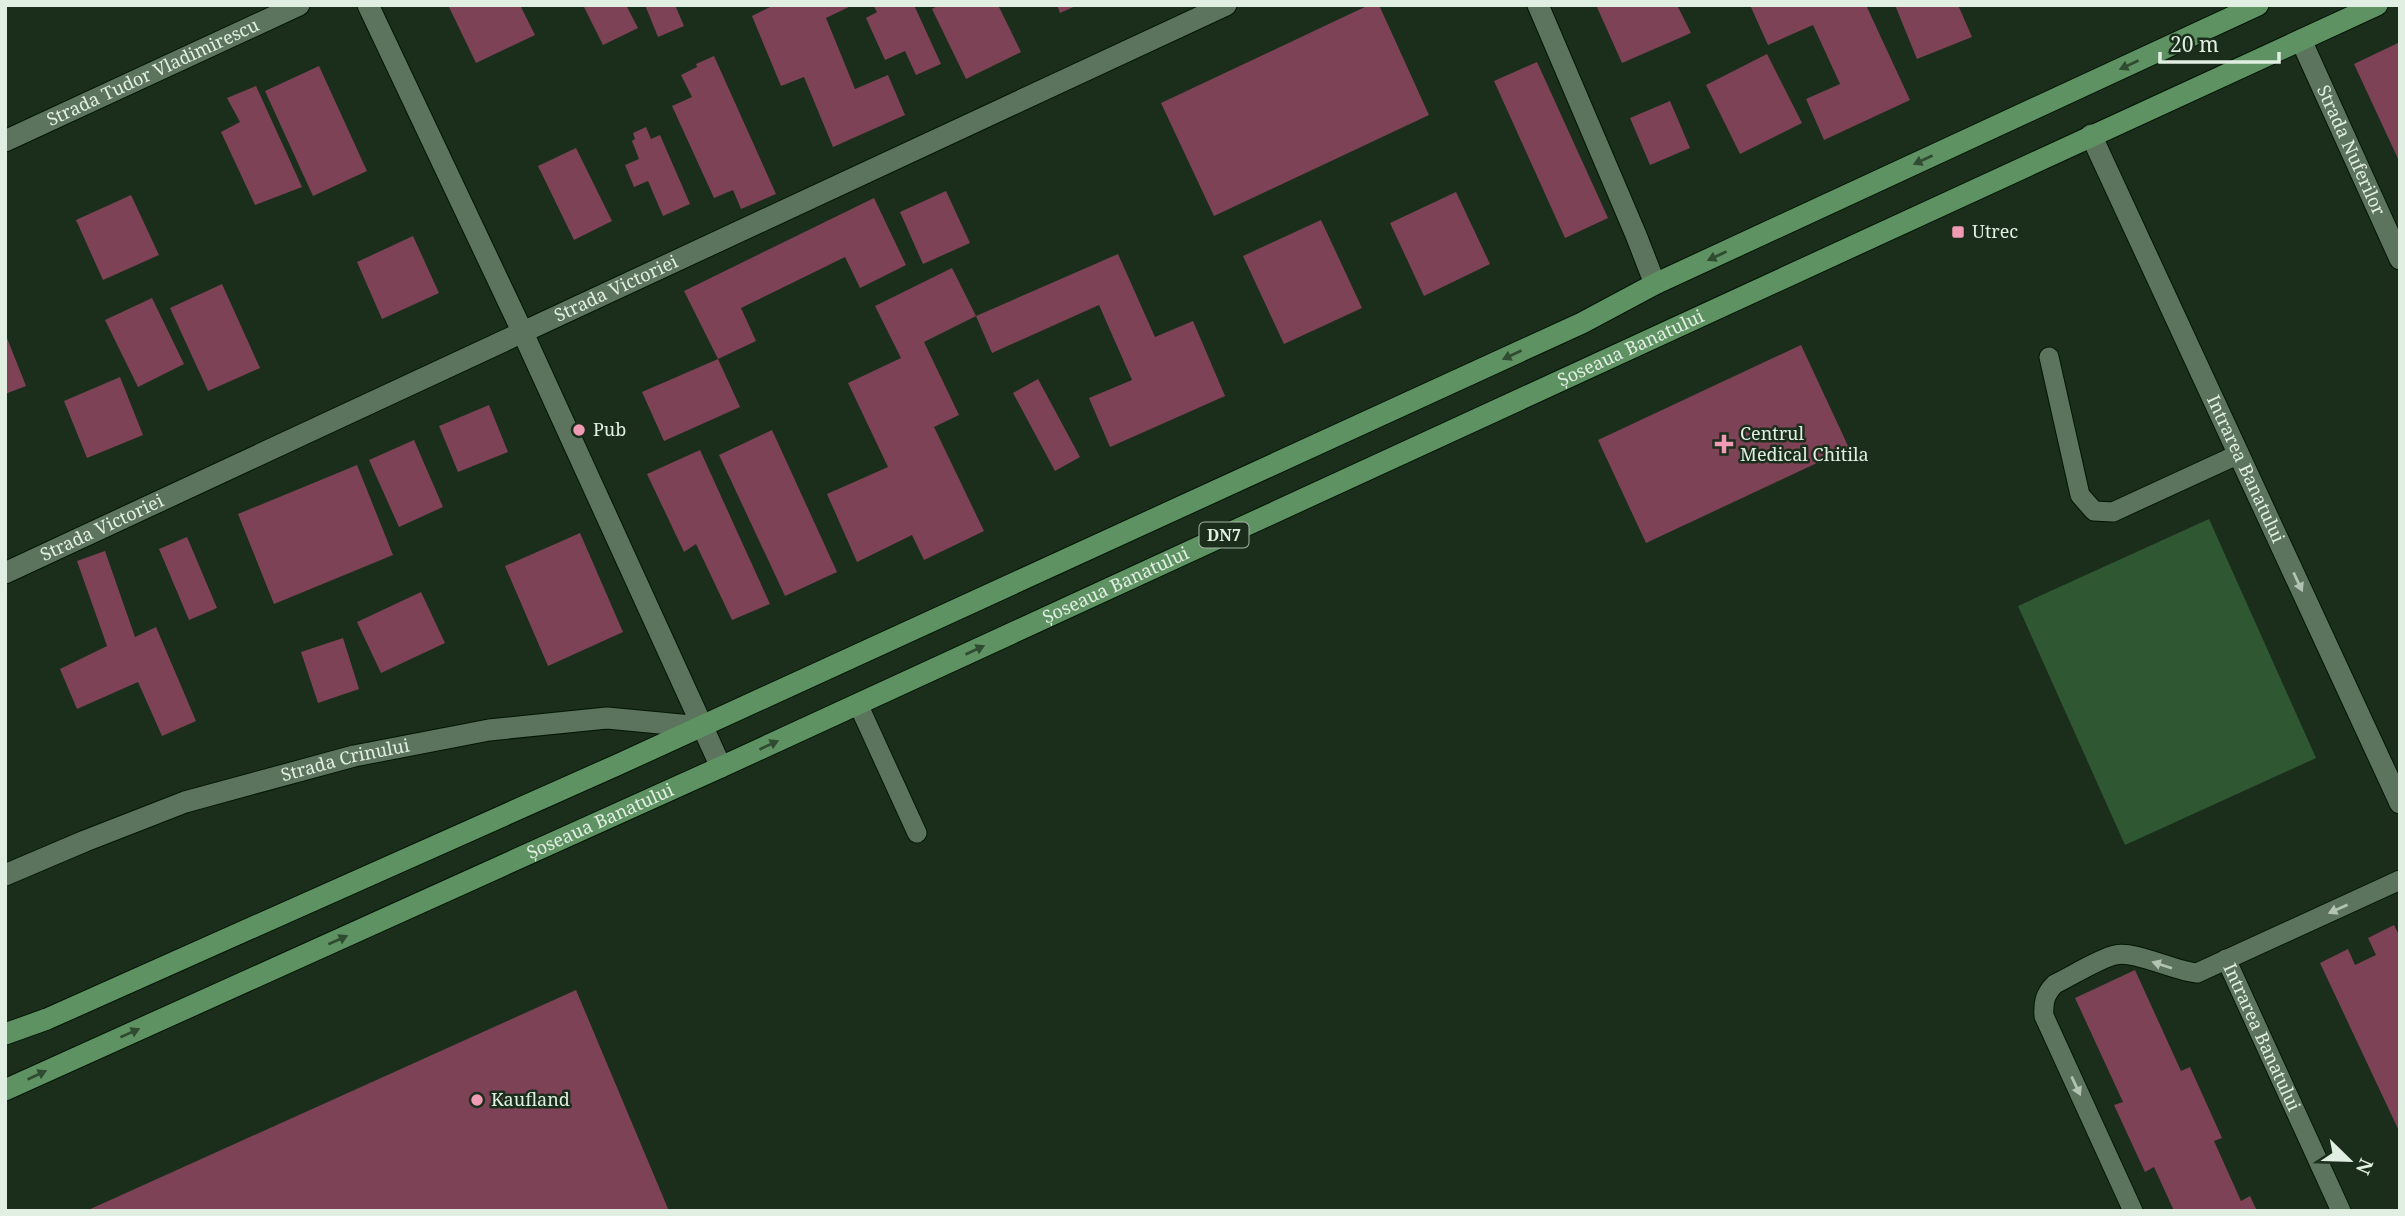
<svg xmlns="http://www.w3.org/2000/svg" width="2405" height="1216" font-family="'Noto Serif',serif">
  <rect width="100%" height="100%" fill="#1a2e1b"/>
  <!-- green -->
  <path fill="#2f5732" d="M2209 519 2316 758 2125 845 2018 606Z"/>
  <!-- building -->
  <path fill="#7d4255" d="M448 5H520L535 35 476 63Z
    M583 5H626L638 28 603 45Z
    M645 5H675L684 26 658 37Z
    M774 5H853L826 18 855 89 888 75 905 115 833 147 804 77 781 86 752 16Z
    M873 5H914L941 64 916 75 905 51 885 60 866 18 877 12Z
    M939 5H998L1021 52 966 79 932 9Z
    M1057 5H1078L1060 13Z
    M1369 5H1379L1429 115 1214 216 1161 103Z
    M1596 5H1677L1691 33 1622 63Z
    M1750 5H1866L1910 100 1824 140 1806 99 1840 84 1813 25 1768 45Z
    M1895 5H1958L1972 37 1917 59Z
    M2400 42V163L2354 64Z
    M1767 54 1802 123 1740 154 1706 85Z
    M714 56 776 194 741 209 733 190 714 198 672 106 692 97 681 75 697 67 696 64Z
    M1537 62 1608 218 1565 238 1494 81Z
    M319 66 367 171 313 196 265 91Z
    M256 86 302 187 255 205 221 132 240 122 227 98Z
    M1670 101 1690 148 1650 165 1630 118Z
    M646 127 651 139 660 135 690 204 663 216 648 181 634 187 625 165 639 159 632 141 635 139 633 133Z
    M576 148 612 221 574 240 538 166Z
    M946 191 970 243 923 264 900 212Z
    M1456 192 1490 264 1424 296 1390 223Z
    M131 195 159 255 103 280 76 220Z
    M874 198 906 265 860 288 845 257 741 308 756 341 718 359 684 291Z
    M1321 220 1362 308 1284 344 1243 256Z
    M413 236 439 293 382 319 357 262Z
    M1118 254 1155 337 1193 321 1225 396 1110 447 1089 398 1132 380 1099 305 992 353 976 316 924 342 959 415 934 427 984 531 924 560 912 535 857 562 827 494 888 467 848 383 901 358 875 306 952 268 976 316Z
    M222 284 260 368 208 391 170 308Z
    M152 298 184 364 138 387 105 320Z
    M5 333 26 386 5 394Z
    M1801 345 1849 448 1646 543 1598 440Z
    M718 359 740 407 664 441 642 392Z
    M120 377 143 435 87 458 64 401Z
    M1038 379 1080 457 1055 471 1013 393Z
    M489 405 508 452 458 472 439 426Z
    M772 430 837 572 785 596 719 455Z
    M414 440 443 507 399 527 369 460Z
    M700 450 770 604 732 620 696 544 684 552 647 474Z
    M357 465 393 555 274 604 238 514Z
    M580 533 623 632 548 666 505 566Z
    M187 537 217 608 189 620 159 549Z
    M105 551 135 637 156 627 196 721 162 736 138 682 77 709 60 669 107 646 77 561Z
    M421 592 445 643 381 673 357 622Z
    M343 638 359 689 318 703 301 652Z
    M2394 925 2400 937V1133L2320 963 2348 949 2355 965 2376 955 2368 938Z
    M2135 970 2181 1071 2190 1067 2222 1138 2214 1141 2241 1201 2250 1196 2257 1211H2174L2154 1167 2145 1172 2114 1105 2123 1102 2075 998Z
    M576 990 669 1211H86Z"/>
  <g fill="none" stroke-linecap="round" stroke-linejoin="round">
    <!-- lane casing -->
    <g stroke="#031605" stroke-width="21">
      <g id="lane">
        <path d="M2049 357 2080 495 2094 511 2113 512 2239 454"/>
        <path d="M858 704 917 833"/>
        <path id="s1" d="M2226 959 2341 1211"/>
        <path d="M2133 1211 2044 1016C2043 1002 2045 994 2055 984 2072 976 2098 959 2115 955 2134 950 2174 971 2197 973L2400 880"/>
      </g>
    </g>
    <!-- street casing -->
    <g stroke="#031605" stroke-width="23">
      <g id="street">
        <path d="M368 5 523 333 721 767"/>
        <path d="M1538 5 1636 235 1655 284"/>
        <path id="s2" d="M2301 40 2400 259"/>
        <path id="s3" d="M2091 135 2400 803"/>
        <path id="s4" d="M5 141 299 5"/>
        <path id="s5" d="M5 573 1226 5"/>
        <path id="s6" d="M5 875 85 841 185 802 354 756 489 730 607 718 702 727"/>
      </g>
    </g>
    <!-- primary casing -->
    <g stroke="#031605" stroke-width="23">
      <g id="primary">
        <path d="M5 1034 47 1019 617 765 1582 323 1655 284 2258 5"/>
        <path id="s7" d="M5 1090 721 767 2377 5"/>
      </g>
    </g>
    <!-- lane -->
    <use href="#lane" stroke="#5c745d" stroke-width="19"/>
    <!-- street -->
    <use href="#street" stroke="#5c745d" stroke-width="21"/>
    <!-- primary -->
    <use href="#primary" stroke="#5f9263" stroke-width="21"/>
  </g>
  <!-- one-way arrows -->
  <defs><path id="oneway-solid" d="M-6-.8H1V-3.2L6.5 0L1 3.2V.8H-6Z" transform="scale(1.75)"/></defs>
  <g fill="#2f4c31">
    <use href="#oneway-solid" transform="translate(2129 65) rotate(155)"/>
    <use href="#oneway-solid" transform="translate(1923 160) rotate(155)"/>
    <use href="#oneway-solid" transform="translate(1717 256) rotate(155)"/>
    <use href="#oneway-solid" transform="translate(1512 355) rotate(155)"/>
    <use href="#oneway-solid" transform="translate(975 650) rotate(-25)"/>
    <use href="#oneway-solid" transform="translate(769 745) rotate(-25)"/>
    <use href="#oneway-solid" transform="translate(338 940) rotate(-24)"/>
    <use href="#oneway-solid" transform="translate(130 1033) rotate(-24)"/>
    <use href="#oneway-solid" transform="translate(37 1075) rotate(-25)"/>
  </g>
  <g fill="#b2c3b3">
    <use href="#oneway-solid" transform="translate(2298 582) rotate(65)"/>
    <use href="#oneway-solid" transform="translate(2338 909) rotate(156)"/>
    <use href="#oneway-solid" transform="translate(2162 965) rotate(-162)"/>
    <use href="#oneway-solid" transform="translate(2076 1086) rotate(65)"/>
  </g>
  <!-- markers -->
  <g fill="#f09ab5" stroke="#1a2e1b" stroke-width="2.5">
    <rect x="1951" y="225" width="14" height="14" rx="3.5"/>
    <circle cx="579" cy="430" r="7"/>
    <path d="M1720.5 433.5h7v7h7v7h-7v7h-7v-7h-7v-7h7z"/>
    <circle cx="477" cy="1100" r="7"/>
  </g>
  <g text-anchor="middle" stroke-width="5" stroke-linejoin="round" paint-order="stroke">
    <!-- shield labels -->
    <rect fill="#1a2e1b" stroke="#a5b4a6" stroke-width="2" x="1199.5" y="522.5" width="49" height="25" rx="5"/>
    <g font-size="16" font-weight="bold" fill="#e1eee2">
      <text x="1224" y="541">DN7</text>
    </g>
    <!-- street labels -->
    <g font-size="18" fill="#e1eee2" stroke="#1a2e1b">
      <text dy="6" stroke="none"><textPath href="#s4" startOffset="163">Strada Tudor Vladimirescu</textPath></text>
      <text dy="6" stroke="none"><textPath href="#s2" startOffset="121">Strada Nuferilor</textPath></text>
      <text dy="6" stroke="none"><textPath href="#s5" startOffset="674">Strada Victoriei</textPath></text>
      <text dy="6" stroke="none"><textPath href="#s7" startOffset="1787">Șoseaua Banatului</textPath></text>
      <text dy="6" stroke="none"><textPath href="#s3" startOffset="368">Intrarea Banatului</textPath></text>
      <text dy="6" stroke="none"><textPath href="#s5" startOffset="107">Strada Victoriei</textPath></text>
      <text dy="6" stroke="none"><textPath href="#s7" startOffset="1220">Șoseaua Banatului</textPath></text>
      <text dy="6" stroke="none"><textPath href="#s6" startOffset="360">Strada Crinului</textPath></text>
      <text dy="6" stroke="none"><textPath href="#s7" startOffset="653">Șoseaua Banatului</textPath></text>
      <text dy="6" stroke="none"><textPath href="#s1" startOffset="86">Intrarea Banatului</textPath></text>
    </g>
    <!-- poi labels -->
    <g font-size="18" fill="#e1eee2" stroke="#1a2e1b" text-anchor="start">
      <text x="1972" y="238">Utrec</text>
      <text x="593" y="436">Pub</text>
      <text x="1740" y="440">Centrul<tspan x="1740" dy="21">Medical Chitila</tspan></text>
      <text x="491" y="1106">Kaufland</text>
    </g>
  </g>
  <!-- border -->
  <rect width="2405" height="1216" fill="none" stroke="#e1eee2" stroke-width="14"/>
  <!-- north arrow -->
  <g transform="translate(2349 1160) rotate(113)" stroke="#1a2e1b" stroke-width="5" paint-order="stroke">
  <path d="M0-5L12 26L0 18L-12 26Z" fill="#e1eee2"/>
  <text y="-10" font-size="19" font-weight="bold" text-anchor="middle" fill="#e1eee2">N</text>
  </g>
  <!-- scale -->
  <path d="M2160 52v10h119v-10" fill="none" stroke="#e1eee2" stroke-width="3.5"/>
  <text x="2170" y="52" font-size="21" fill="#e1eee2" stroke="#1a2e1b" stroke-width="5" paint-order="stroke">20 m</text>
</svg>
